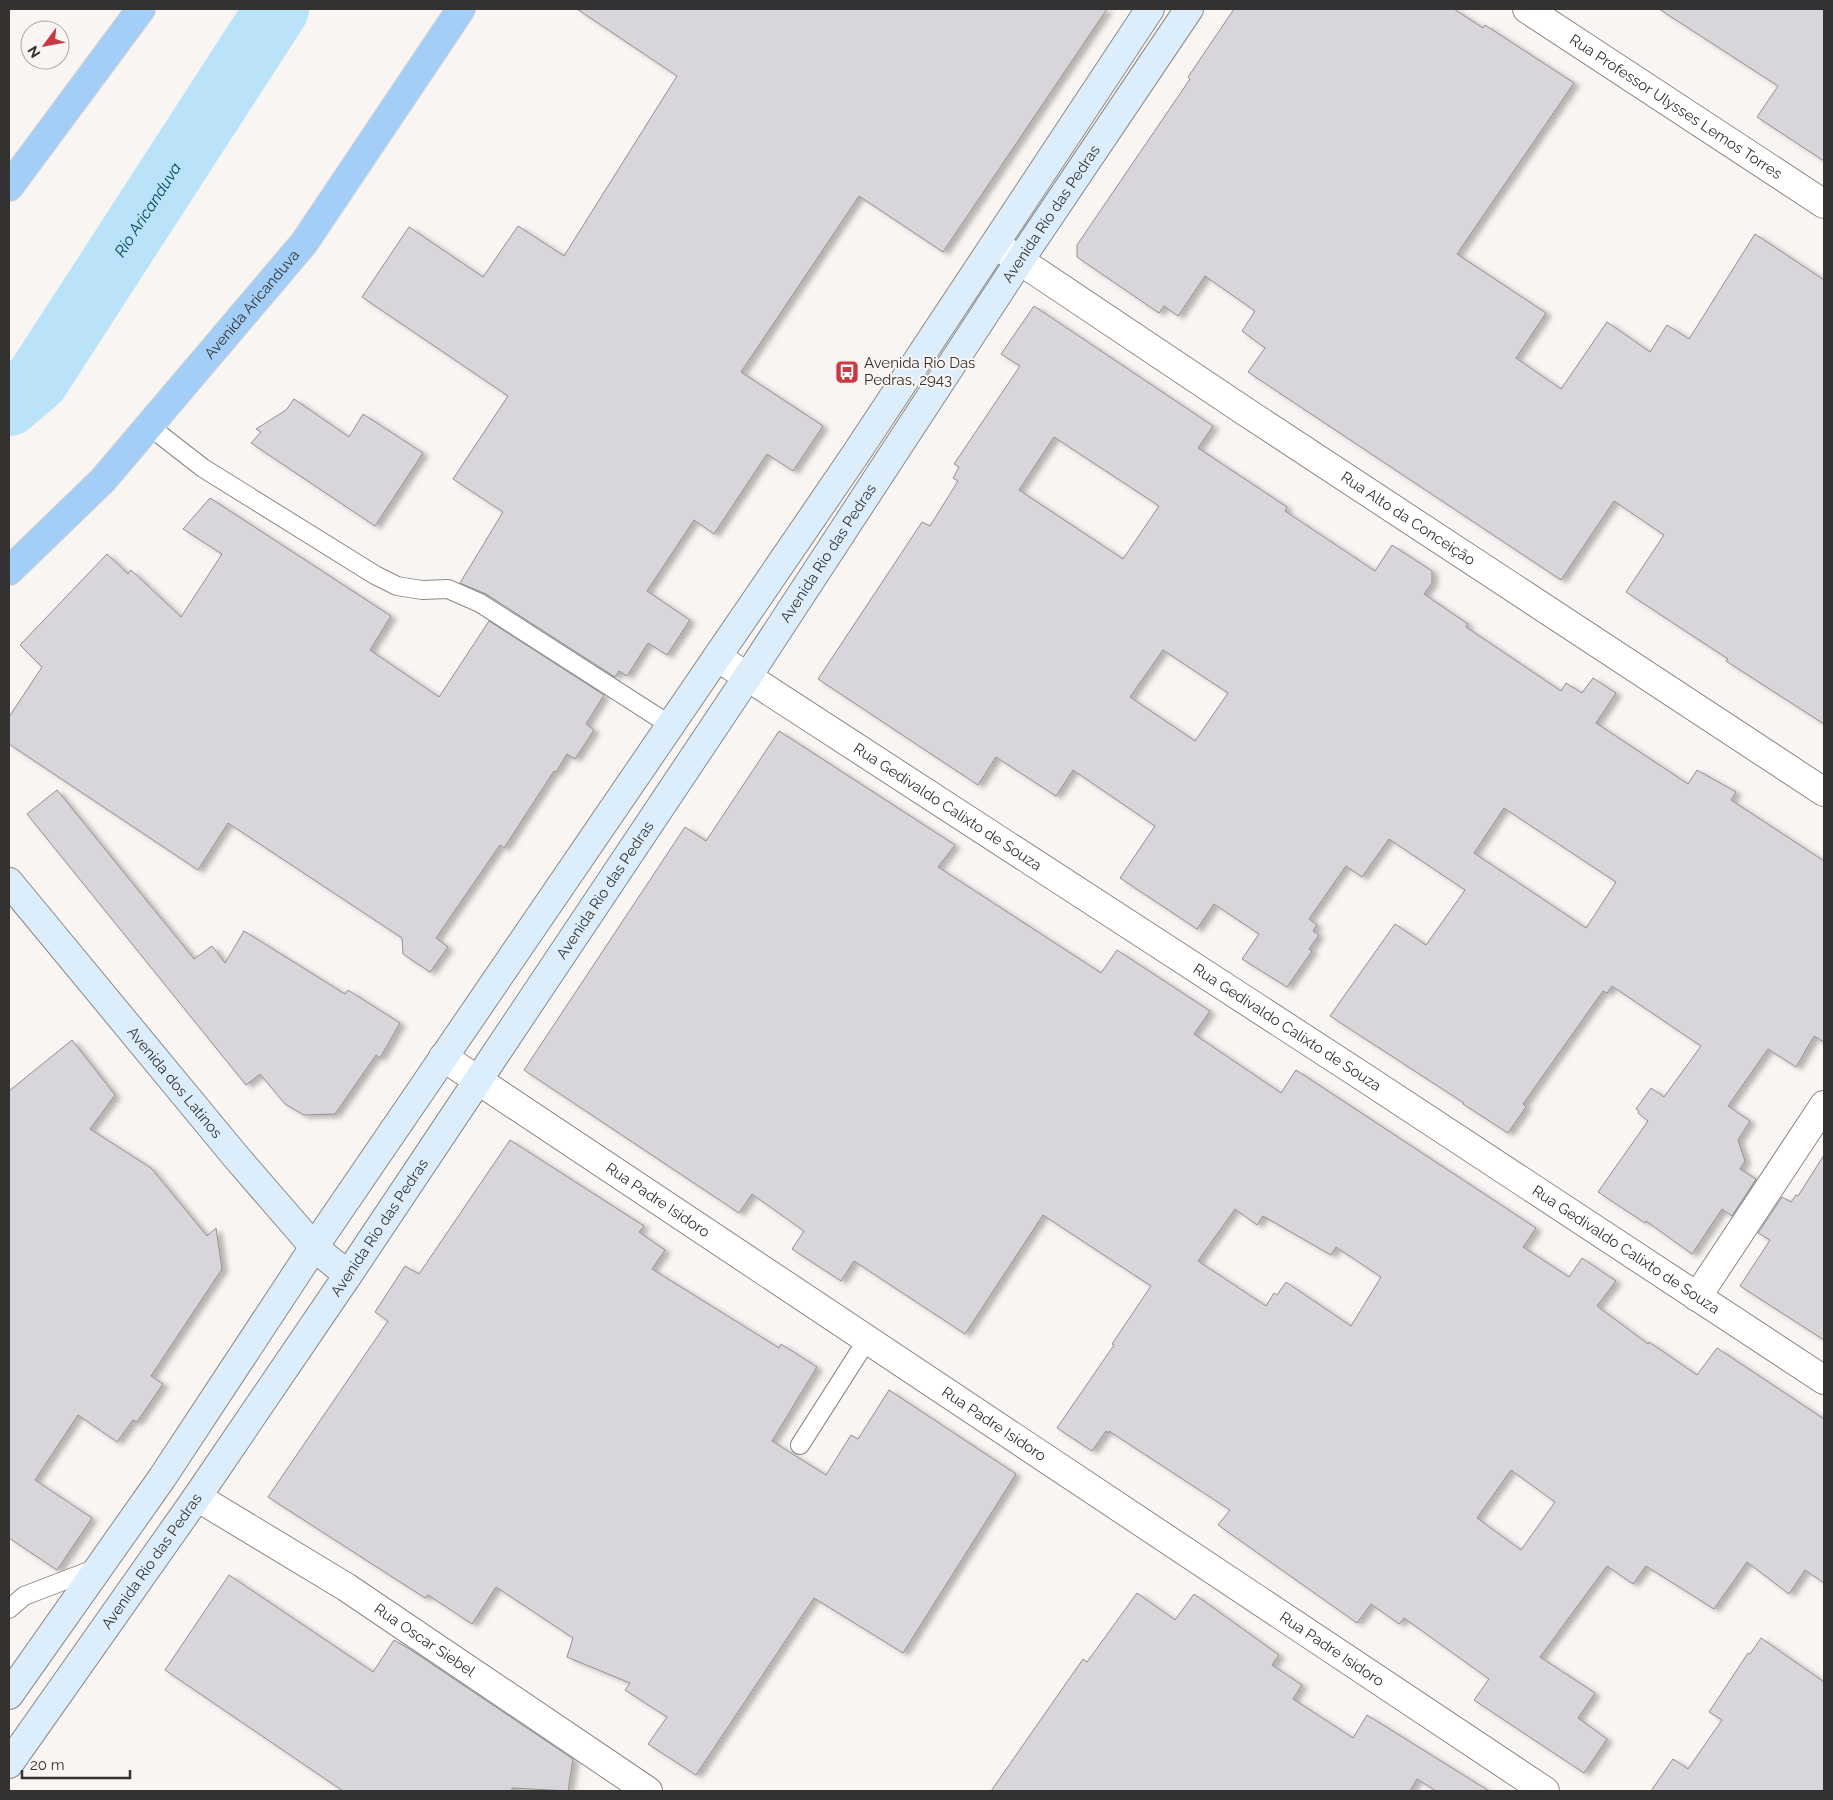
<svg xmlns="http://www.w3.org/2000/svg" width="1833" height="1800" font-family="Raleway,sans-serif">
  <defs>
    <filter id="shadow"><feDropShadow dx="5.5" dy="3" stdDeviation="2.5" flood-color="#0004"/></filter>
  </defs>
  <rect width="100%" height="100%" fill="#f8f5f2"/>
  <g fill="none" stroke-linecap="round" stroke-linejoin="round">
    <!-- river -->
    <path stroke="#bae3f9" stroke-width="64" id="s1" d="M9 404 37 380 277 9"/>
  </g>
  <!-- building -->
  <path fill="#d8d6da" stroke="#918f92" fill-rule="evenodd" filter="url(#shadow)" d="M577 9H1107L943 252 859 196 741 372 823 426 793 471 767 454 714 534 694 520 647 591 690 620 667 655 648 643 627 676 619 671 615 677 486 594 460 583 503 512 453 479 508 396 362 297 409 227 483 277 518 226 564 256 677 76Z
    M1234 9H1454L1483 28 1485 25 1574 83 1457 254 1546 313 1516 358 1561 389 1607 322 1650 352 1667 325 1689 339 1755 234 1824 280V724L1726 661 1728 659 1626 592 1664 535 1614 501 1561 580 1248 372 1265 348 1242 331 1255 311 1205 276 1178 316 1164 306 1159 313 1077 257V245L1190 79 1188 77Z
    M1659 9H1824V161L1757 117 1778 86Z
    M1034 306 1213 426 1198 448 1287 507 1285 511 1375 571 1392 545 1432 571V583L1424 594 1468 624 1466 627 1561 691 1566 683 1582 693 1593 678 1616 693 1596 723 1688 784 1697 770 1736 792 1731 800 1824 861V1042L1814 1036 1796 1067 1768 1049 1728 1106 1750 1121 1738 1140 1745 1161 1740 1169 1756 1179 1732 1216 1722 1209 1692 1254 1646 1221 1645 1223 1598 1192 1648 1121 1638 1113 1639 1111 1636 1109 1651 1088 1664 1097 1701 1046 1612 986 1607 993 1603 991 1523 1104 1526 1107 1508 1133 1463 1104 1464 1103 1330 1016 1395 924 1426 945 1465 890 1389 839 1362 877 1346 866 1309 919 1317 925 1313 931 1319 935 1309 949 1312 951 1287 987 1242 959 1259 934 1214 904 1197 929 1120 878 1155 826 1073 770 1056 796 996 757 978 785 818 679 922 522 930 526 958 481 953 478 959 467 954 464 1020 366 1001 354ZM1054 437 1159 506 1123 559 1019 490ZM1163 650 1228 693 1195 741 1130 697ZM1504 808 1616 882 1586 928 1474 853Z
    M294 399 349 437 363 414 423 453 375 526 251 443 261 432 256 429 286 410Z
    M210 498 391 616 370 650 439 697 489 621 604 695 586 724 594 730 575 759 567 754 556 772 554 771 504 848 500 845 436 938 448 947 430 972 403 954 402 938 228 823 198 870 9 744V717L42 667 20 645 107 554 128 574 131 570 181 617 222 554 183 529Z
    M779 731 955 845 938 867 1101 973 1117 950 1210 1011 1194 1034 1281 1093 1296 1070 1536 1228 1523 1247 1569 1277 1582 1258 1616 1281 1597 1306 1648 1344 1649 1342 1697 1375 1717 1348 1824 1419V1583L1805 1570 1789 1594 1747 1562 1714 1609 1646 1566 1633 1584 1607 1566 1540 1657 1595 1693 1578 1718 1607 1739 1584 1773 1474 1700 1489 1679 1404 1618 1399 1624 1371 1604 1357 1623 1218 1525 1230 1510 1109 1431 1108 1433 1106 1431 1092 1451 1057 1428 1114 1345 1112 1344 1151 1286 1043 1215 965 1334 854 1261 841 1281 792 1249 804 1231 752 1194 739 1213 524 1070 685 827 706 841ZM1235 1209 1257 1225 1263 1216 1331 1255 1336 1247 1381 1277 1351 1326 1286 1282 1277 1295 1274 1293 1266 1306 1198 1261ZM1511 1470 1555 1502 1521 1550 1477 1518Z
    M57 790 194 959 212 946 225 963 244 931 345 994 348 990 400 1023 380 1058 376 1055 335 1114 304 1115 285 1104 260 1074 246 1085 27 814Z
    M72 1040 115 1095 90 1129 151 1168 207 1236 216 1228 222 1269 151 1376 163 1384 137 1422 133 1420 117 1442 78 1415 35 1480 92 1518 57 1570 9 1538V1091Z
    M510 1140 644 1226 639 1232 665 1250 652 1269 779 1348 781 1344 817 1367 772 1441 826 1475 851 1435 858 1439 889 1390 1016 1474 903 1653 814 1598 696 1775 648 1744 667 1717 625 1690 630 1683 567 1657 573 1638 496 1587 472 1624 428 1595 425 1598 268 1497 388 1321 375 1312 405 1266 419 1274Z
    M1824 1155V1340L1740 1286 1770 1240 1758 1233 1782 1197 1791 1202 1796 1195 1798 1196Z
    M229 1575 373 1672 394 1640 411 1650 573 1759 568 1791 512 1788V1791H343L165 1670Z
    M1137 1593 1175 1620 1194 1594 1279 1655 1272 1665 1302 1685 1293 1699 1353 1738 1367 1715 1489 1791H1436L1417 1779 1410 1791H991L1083 1659 1087 1662Z
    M1761 1638 1824 1682V1791H1651L1673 1759 1688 1769 1722 1720 1709 1712 1748 1653 1750 1654Z"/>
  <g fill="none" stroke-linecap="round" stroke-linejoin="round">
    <!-- service casing -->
    <g stroke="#8b8986" stroke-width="20">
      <path id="service" d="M149 426 203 468 375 575 397 586 422 590 448 589 480 603 670 725
        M800 1445 867 1340
        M9 1609 24 1596 97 1568"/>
    </g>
    <!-- minor casing -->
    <g stroke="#8b8986" stroke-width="30">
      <g id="minor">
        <path id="s2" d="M1527 9 1824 204"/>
        <path id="s3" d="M995 244 1249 414 1824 792"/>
        <path id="s4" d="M717 657 1362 1076 1824 1380"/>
        <path id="s5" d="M443 1057 1545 1791"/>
        <path d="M1697 1297 1824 1105"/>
        <path id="s6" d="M197 1497 346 1587 648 1791"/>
      </g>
    </g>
    <!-- secondary casing -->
    <g stroke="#8b8986" stroke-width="30">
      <g id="secondary">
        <path id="s7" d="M9 882 237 1158 314 1247 348 1275"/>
        <path d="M9 1695 162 1478 314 1247 855 455 1150 9"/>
        <path id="s8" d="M9 1764 197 1497 348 1275 748 676 1020 260 1189 9"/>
      </g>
    </g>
    <!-- trunk casing -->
    <g stroke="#d2d2d2" stroke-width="30">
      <g id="trunk">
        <path d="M9 187 141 9"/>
        <path id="s9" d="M9 571 103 480 304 243 461 9"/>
      </g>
    </g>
    <!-- service -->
    <use href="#service" stroke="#fff" stroke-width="18"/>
    <!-- minor -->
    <use href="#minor" stroke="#fff" stroke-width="28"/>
    <!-- secondary -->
    <use href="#secondary" stroke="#dcedfc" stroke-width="28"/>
    <!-- trunk -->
    <use href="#trunk" stroke="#a3cef7" stroke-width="28"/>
  </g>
  <!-- icons -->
  <defs>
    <g id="bus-square" transform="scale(1.25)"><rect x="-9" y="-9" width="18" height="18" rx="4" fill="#c93944" stroke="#f8f5f2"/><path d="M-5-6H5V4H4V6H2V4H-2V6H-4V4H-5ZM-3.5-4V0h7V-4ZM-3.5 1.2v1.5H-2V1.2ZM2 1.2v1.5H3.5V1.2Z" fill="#fff"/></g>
  </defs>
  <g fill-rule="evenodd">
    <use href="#bus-square" x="847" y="372"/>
  </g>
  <g text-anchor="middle" stroke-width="4" stroke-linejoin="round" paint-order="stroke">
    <!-- street labels -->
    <g font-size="15" fill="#333231" stroke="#f8f5f2">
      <text dy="5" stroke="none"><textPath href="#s2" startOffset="178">Rua Professor Ulysses Lemos Torres</textPath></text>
      <text dy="5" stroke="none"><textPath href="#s8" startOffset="1868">Avenida Rio das Pedras</textPath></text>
      <text dy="5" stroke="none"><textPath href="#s9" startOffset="361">Avenida Aricanduva</textPath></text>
      <text dy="5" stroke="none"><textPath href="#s3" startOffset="496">Rua Alto da Conceição</textPath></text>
      <text dy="5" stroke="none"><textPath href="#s8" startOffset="1462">Avenida Rio das Pedras</textPath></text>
      <text dy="5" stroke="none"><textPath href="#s4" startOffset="275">Rua Gedivaldo Calixto de Souza</textPath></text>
      <text dy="5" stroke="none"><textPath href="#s8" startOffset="1058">Avenida Rio das Pedras</textPath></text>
      <text dy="5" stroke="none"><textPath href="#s4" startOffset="680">Rua Gedivaldo Calixto de Souza</textPath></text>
      <text dy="5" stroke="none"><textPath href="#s7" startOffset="260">Avenida dos Latinos</textPath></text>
      <text dy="5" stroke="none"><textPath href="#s5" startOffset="258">Rua Padre Isidoro</textPath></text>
      <text dy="5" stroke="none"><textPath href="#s8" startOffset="652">Avenida Rio das Pedras</textPath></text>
      <text dy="5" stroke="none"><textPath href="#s4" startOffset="1085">Rua Gedivaldo Calixto de Souza</textPath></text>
      <text dy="5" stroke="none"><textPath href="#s5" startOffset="662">Rua Padre Isidoro</textPath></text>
      <text dy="5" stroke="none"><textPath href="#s8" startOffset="248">Avenida Rio das Pedras</textPath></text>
      <text dy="5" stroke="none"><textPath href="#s6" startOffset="269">Rua Oscar Siebel</textPath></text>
      <text dy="5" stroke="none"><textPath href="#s5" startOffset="1068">Rua Padre Isidoro</textPath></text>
    </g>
    <!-- poi labels -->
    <g font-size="15" fill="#333231" stroke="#f8f5f2" text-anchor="start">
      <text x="864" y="368">Avenida Rio Das<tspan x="864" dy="17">Pedras, 2943</tspan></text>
    </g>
    <!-- water labels -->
    <g font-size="16" font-style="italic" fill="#024863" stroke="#f8f5f2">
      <text dy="6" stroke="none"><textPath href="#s1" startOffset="240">Rio Aricanduva</textPath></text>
    </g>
  </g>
  <!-- border -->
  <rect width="1833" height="1800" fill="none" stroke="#333231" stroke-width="20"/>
  <!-- north arrow -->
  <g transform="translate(45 45) rotate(238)"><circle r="24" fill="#f8f5f2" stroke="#a9a7a5"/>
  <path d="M0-4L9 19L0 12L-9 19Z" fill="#c93944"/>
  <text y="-8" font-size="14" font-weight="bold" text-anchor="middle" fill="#333231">N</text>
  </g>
  <!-- scale -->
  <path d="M22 1770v8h108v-8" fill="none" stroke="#333231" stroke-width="2.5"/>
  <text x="30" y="1770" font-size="15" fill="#333231" stroke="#f8f5f2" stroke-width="4" paint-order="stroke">20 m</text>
</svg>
